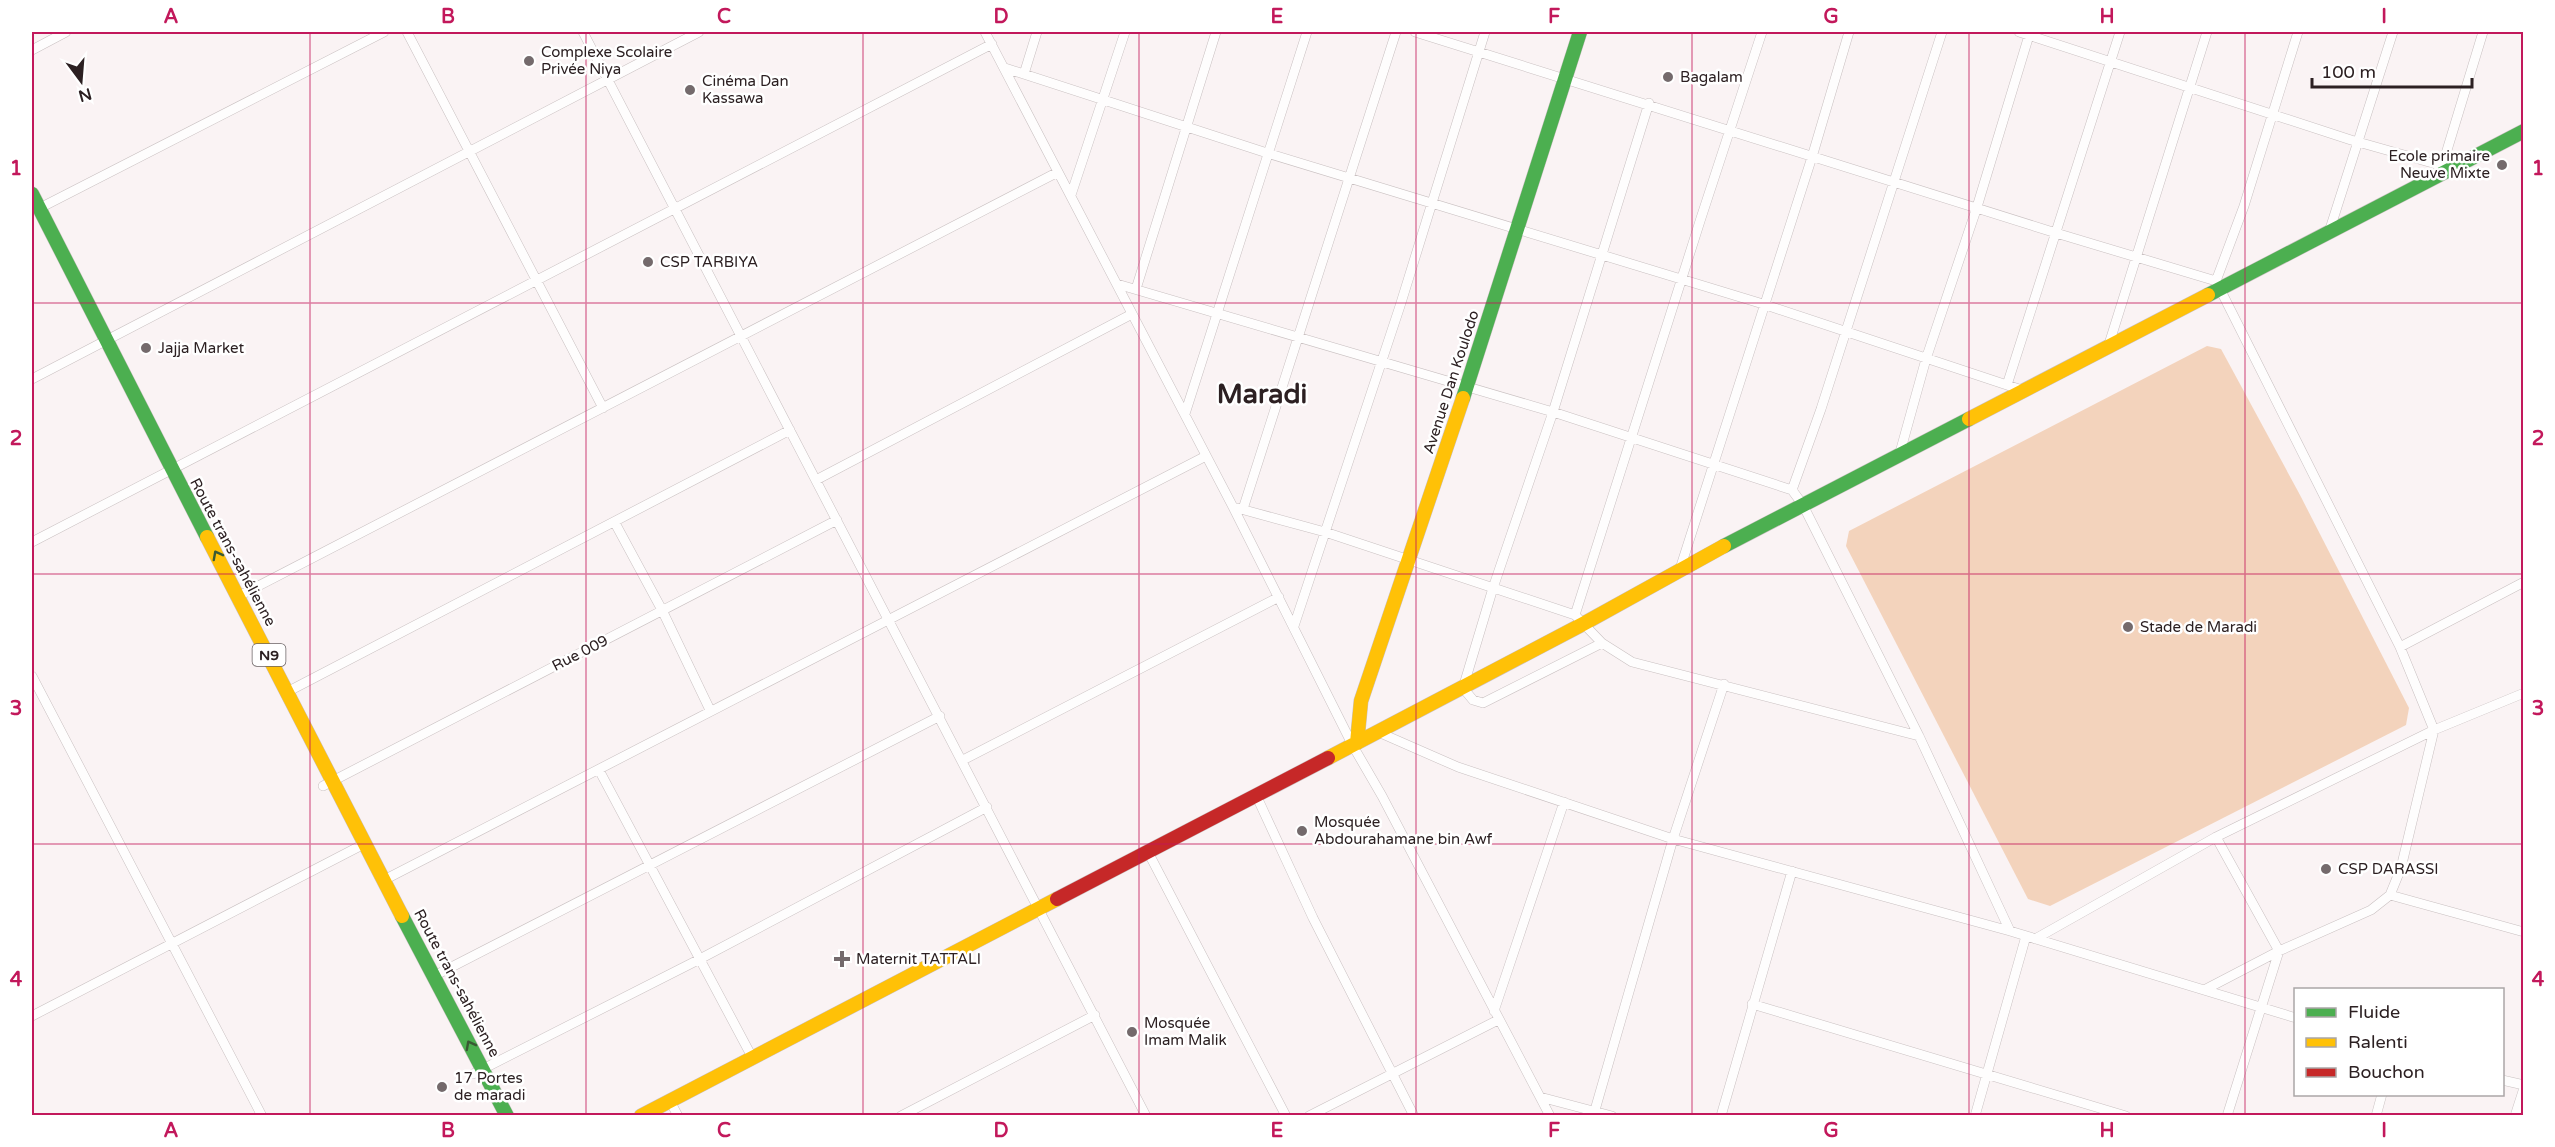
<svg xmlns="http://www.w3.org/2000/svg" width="2555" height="1147" font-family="'Varela Round',sans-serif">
  <rect width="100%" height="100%" fill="#faf3f4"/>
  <!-- pitch -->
  <path fill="#f3d3bc" d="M2207 346 2221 349 2300 495 2409 708 2406 725 2050 906 2028 899 1846 546 1849 531Z"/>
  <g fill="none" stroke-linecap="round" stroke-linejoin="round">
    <!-- street casing -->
    <g stroke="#c9c0c1" stroke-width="10">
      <path id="street" d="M407 32 603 408
        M583 32 1146 1116
        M985 32 1233 507 1353 746 1382 796 1550 1116
        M1415 32 2056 233 2216 281
        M1762 32 1701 218 1575 615 1602 643 1632 662 1919 736
        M2019 32 2351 140 2443 166
        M32 50 66 32
        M1005 68 1267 153 1763 304 2022 390
        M1024 74 1037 32
        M2441 170 2483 32
        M1071 195 1125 32
        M36 210 384 32
        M2329 232 2393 32
        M1117 284 1553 412 1792 490 1803 505 1919 736 2010 931
        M1136 289 1216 32
        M2109 344 2207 32
        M32 379 699 32
        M2007 385 2120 32
        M1185 414 1307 32
        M1899 456 1926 359 1977 207 2030 32
        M816 480 1132 314
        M1792 490 1821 409 1942 32
        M1237 508 1325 532 1575 615
        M1243 509 1396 32
        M615 523 662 610 710 710
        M32 542 992 44
        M1680 569 1812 157 1849 32
        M239 596 1058 172
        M1294 626 1400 306 1485 32
        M1602 643 1483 703 1473 700 1463 688 1493 588 1553 412 1649 103
        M2400 647 2524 582
        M32 676 262 1116
        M287 692 790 430
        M1378 732 1458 767 1673 839 2010 931 2296 1018
        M963 760 1279 597
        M599 770 752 1057
        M323 786 837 520
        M1256 795 1313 918 1414 1116
        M2216 837 2279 951 2227 1116
        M1148 852 1286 1116
        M384 880C658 738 932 597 1206 456
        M2390 895 2524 932
        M2035 939 2216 837 2434 730 2524 693
        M434 976 940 716
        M2206 989 2279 951 2371 910 2390 895 2401 868 2434 730 2400 647 2216 281 2244 206 2298 32
        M1752 1004 2126 1116
        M1494 1011 1564 802
        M32 1016 364 844
        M473 1074 698 960 987 807
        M2502 1080 2524 1085
        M1540 1097 1612 1116
        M670 1101 678 1116
        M1595 1110 1673 839 1724 684
        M901 1116 1095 1015
        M1309 1116 1498 1020
        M1721 1116 1792 871
        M1975 1116 2026 936
        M2376 1116 2382 1094
        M2515 1116 2524 1088"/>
    </g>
    <!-- fast casing -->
    <g stroke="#c9c0c1" stroke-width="15">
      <path id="fast" d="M32 194 207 537
        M2208 295 2524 131
        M1463 398 1580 32
        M1724 546 1969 419
        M402 916 507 1116"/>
    </g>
    <!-- slow casing -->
    <g stroke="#c9c0c1" stroke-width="15">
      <path id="slow" d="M1969 419 2208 295
        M207 537 402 916
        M1357 743 1361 701 1463 398
        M1328 758 1583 624 1724 546
        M641 1116 1057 899"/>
    </g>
    <!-- jam casing -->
    <g stroke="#c9c0c1" stroke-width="15">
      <path id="jam" d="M1057 899 1328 758"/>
    </g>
    <!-- street -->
    <use href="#street" stroke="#fefdfd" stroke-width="9"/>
    <!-- fast -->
    <use href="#fast" stroke="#4caf50" stroke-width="14"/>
    <!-- slow -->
    <use href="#slow" stroke="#ffc107" stroke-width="14"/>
    <!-- jam -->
    <use href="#jam" stroke="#c62828" stroke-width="14"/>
  </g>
  <!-- one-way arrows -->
  <defs><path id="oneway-chevron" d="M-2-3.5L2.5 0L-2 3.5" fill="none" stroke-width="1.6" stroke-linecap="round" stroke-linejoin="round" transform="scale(1.5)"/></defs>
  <g stroke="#395934">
    <use href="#oneway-chevron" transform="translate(217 555) rotate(-118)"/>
    <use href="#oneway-chevron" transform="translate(470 1045) rotate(-118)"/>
  </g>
  <!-- grid -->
  <path fill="none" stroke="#c2185b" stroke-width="1.5" stroke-opacity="0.55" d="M310 32V1116M586 32V1116M863 32V1116M1139 32V1116M1416 32V1116M1692 32V1116M1969 32V1116M2245 32V1116M32 303H2524M32 574H2524M32 844H2524"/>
  <!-- markers -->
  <g fill="#746a6c" stroke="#fff" stroke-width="2">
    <circle cx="529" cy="61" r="6"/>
    <circle cx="1668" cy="77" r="6"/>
    <circle cx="690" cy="90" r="6"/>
    <circle cx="2502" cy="165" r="6"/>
    <circle cx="648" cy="262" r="6"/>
    <circle cx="146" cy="348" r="6"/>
    <circle cx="2128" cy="627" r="6"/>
    <circle cx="1302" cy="831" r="6"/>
    <circle cx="2326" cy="869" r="6"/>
    <path d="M839 950h6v6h6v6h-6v6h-6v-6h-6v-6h6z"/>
    <circle cx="1132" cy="1032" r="6"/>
    <circle cx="442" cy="1087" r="6"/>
  </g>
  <g text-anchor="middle" stroke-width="5" stroke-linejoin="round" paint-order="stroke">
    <!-- shield labels -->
    <rect fill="#fff" stroke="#6b6364" stroke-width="1.5" x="252.5" y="644" width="33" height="22" rx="4.5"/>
    <g font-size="14" font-weight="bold" fill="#2c2022">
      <text x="269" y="660">N9</text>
    </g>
    <!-- poi labels -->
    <g font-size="15" fill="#2c2022" stroke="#fff" text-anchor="start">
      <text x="541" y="57">Complexe Scolaire<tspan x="541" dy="17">Privée Niya</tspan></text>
      <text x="1680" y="82">Bagalam</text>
      <text x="702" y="86">Cinéma Dan<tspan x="702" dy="17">Kassawa</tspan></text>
      <text x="2490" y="161" text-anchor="end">Ecole primaire<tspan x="2490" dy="17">Neuve Mixte</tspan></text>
      <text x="660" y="267">CSP TARBIYA</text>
      <text x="158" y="353">Jajja Market</text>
      <text x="2140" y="632">Stade de Maradi</text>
      <text x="1314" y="827">Mosquée<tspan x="1314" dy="17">Abdourahamane bin Awf</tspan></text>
      <text x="2338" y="874">CSP DARASSI</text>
      <text x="856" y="964">Maternit TATTALI</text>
      <text x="1144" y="1028">Mosquée<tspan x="1144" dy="17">Imam Malik</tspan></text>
      <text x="454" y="1083">17 Portes<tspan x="454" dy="17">de maradi</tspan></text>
    </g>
    <!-- street labels -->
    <g font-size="15" fill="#2c2022" stroke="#fff">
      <text transform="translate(1451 382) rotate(-72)" y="5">Avenue Dan Koulodo</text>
      <text transform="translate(233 552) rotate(62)" y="5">Route trans-sahélienne</text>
      <text transform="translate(580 653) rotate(-27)" y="5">Rue 009</text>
      <text transform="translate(457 983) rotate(62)" y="5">Route trans-sahélienne</text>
    </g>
    <!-- town labels -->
    <g font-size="27" font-weight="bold" fill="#2c2022" stroke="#fff">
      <text x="1262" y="403">Maradi</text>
    </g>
  </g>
  <!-- border -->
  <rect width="2555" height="1147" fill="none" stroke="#ffffff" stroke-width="66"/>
  <!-- legend -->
  <rect x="2294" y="988" width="210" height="108" fill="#ffffff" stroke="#aba6a7" stroke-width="1.5"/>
  <rect x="2306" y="1008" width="30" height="9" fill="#4caf50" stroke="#aba6a7" stroke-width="1.5"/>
  <text x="2348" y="1018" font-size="18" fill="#2c2022">Fluide</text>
  <rect x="2306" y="1038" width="30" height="9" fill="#ffc107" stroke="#aba6a7" stroke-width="1.5"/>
  <text x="2348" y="1048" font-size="18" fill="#2c2022">Ralenti</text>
  <rect x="2306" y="1068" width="30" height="9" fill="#c62828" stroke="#aba6a7" stroke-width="1.5"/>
  <text x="2348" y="1078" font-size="18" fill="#2c2022">Bouchon</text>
  <!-- north arrow -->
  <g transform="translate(81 81) rotate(164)" stroke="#ffffff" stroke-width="4.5" paint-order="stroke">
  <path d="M0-4.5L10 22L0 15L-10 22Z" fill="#2c2022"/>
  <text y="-9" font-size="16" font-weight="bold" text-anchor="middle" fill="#2c2022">N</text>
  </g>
  <!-- scale -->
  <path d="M2312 78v9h160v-9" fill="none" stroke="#2c2022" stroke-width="3"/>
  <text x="2321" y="78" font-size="18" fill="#2c2022" stroke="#ffffff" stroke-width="4.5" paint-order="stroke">100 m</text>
  <rect x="33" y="33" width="2489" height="1081" fill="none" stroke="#c2185b" stroke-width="2"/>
  <g font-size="20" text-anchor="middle" font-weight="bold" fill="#c2185b">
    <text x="171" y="23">A</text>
    <text x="448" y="23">B</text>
    <text x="724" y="23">C</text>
    <text x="1001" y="23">D</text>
    <text x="1277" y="23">E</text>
    <text x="1554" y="23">F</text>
    <text x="1831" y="23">G</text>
    <text x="2107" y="23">H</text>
    <text x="2384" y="23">I</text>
    <text x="16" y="175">1</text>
    <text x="2538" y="175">1</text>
    <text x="16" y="445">2</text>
    <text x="2538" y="445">2</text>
    <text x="16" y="715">3</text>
    <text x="2538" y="715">3</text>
    <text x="16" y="986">4</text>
    <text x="2538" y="986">4</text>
    <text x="171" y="1137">A</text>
    <text x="448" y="1137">B</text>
    <text x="724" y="1137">C</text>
    <text x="1001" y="1137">D</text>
    <text x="1277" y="1137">E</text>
    <text x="1554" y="1137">F</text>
    <text x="1831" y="1137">G</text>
    <text x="2107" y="1137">H</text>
    <text x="2384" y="1137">I</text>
  </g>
</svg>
